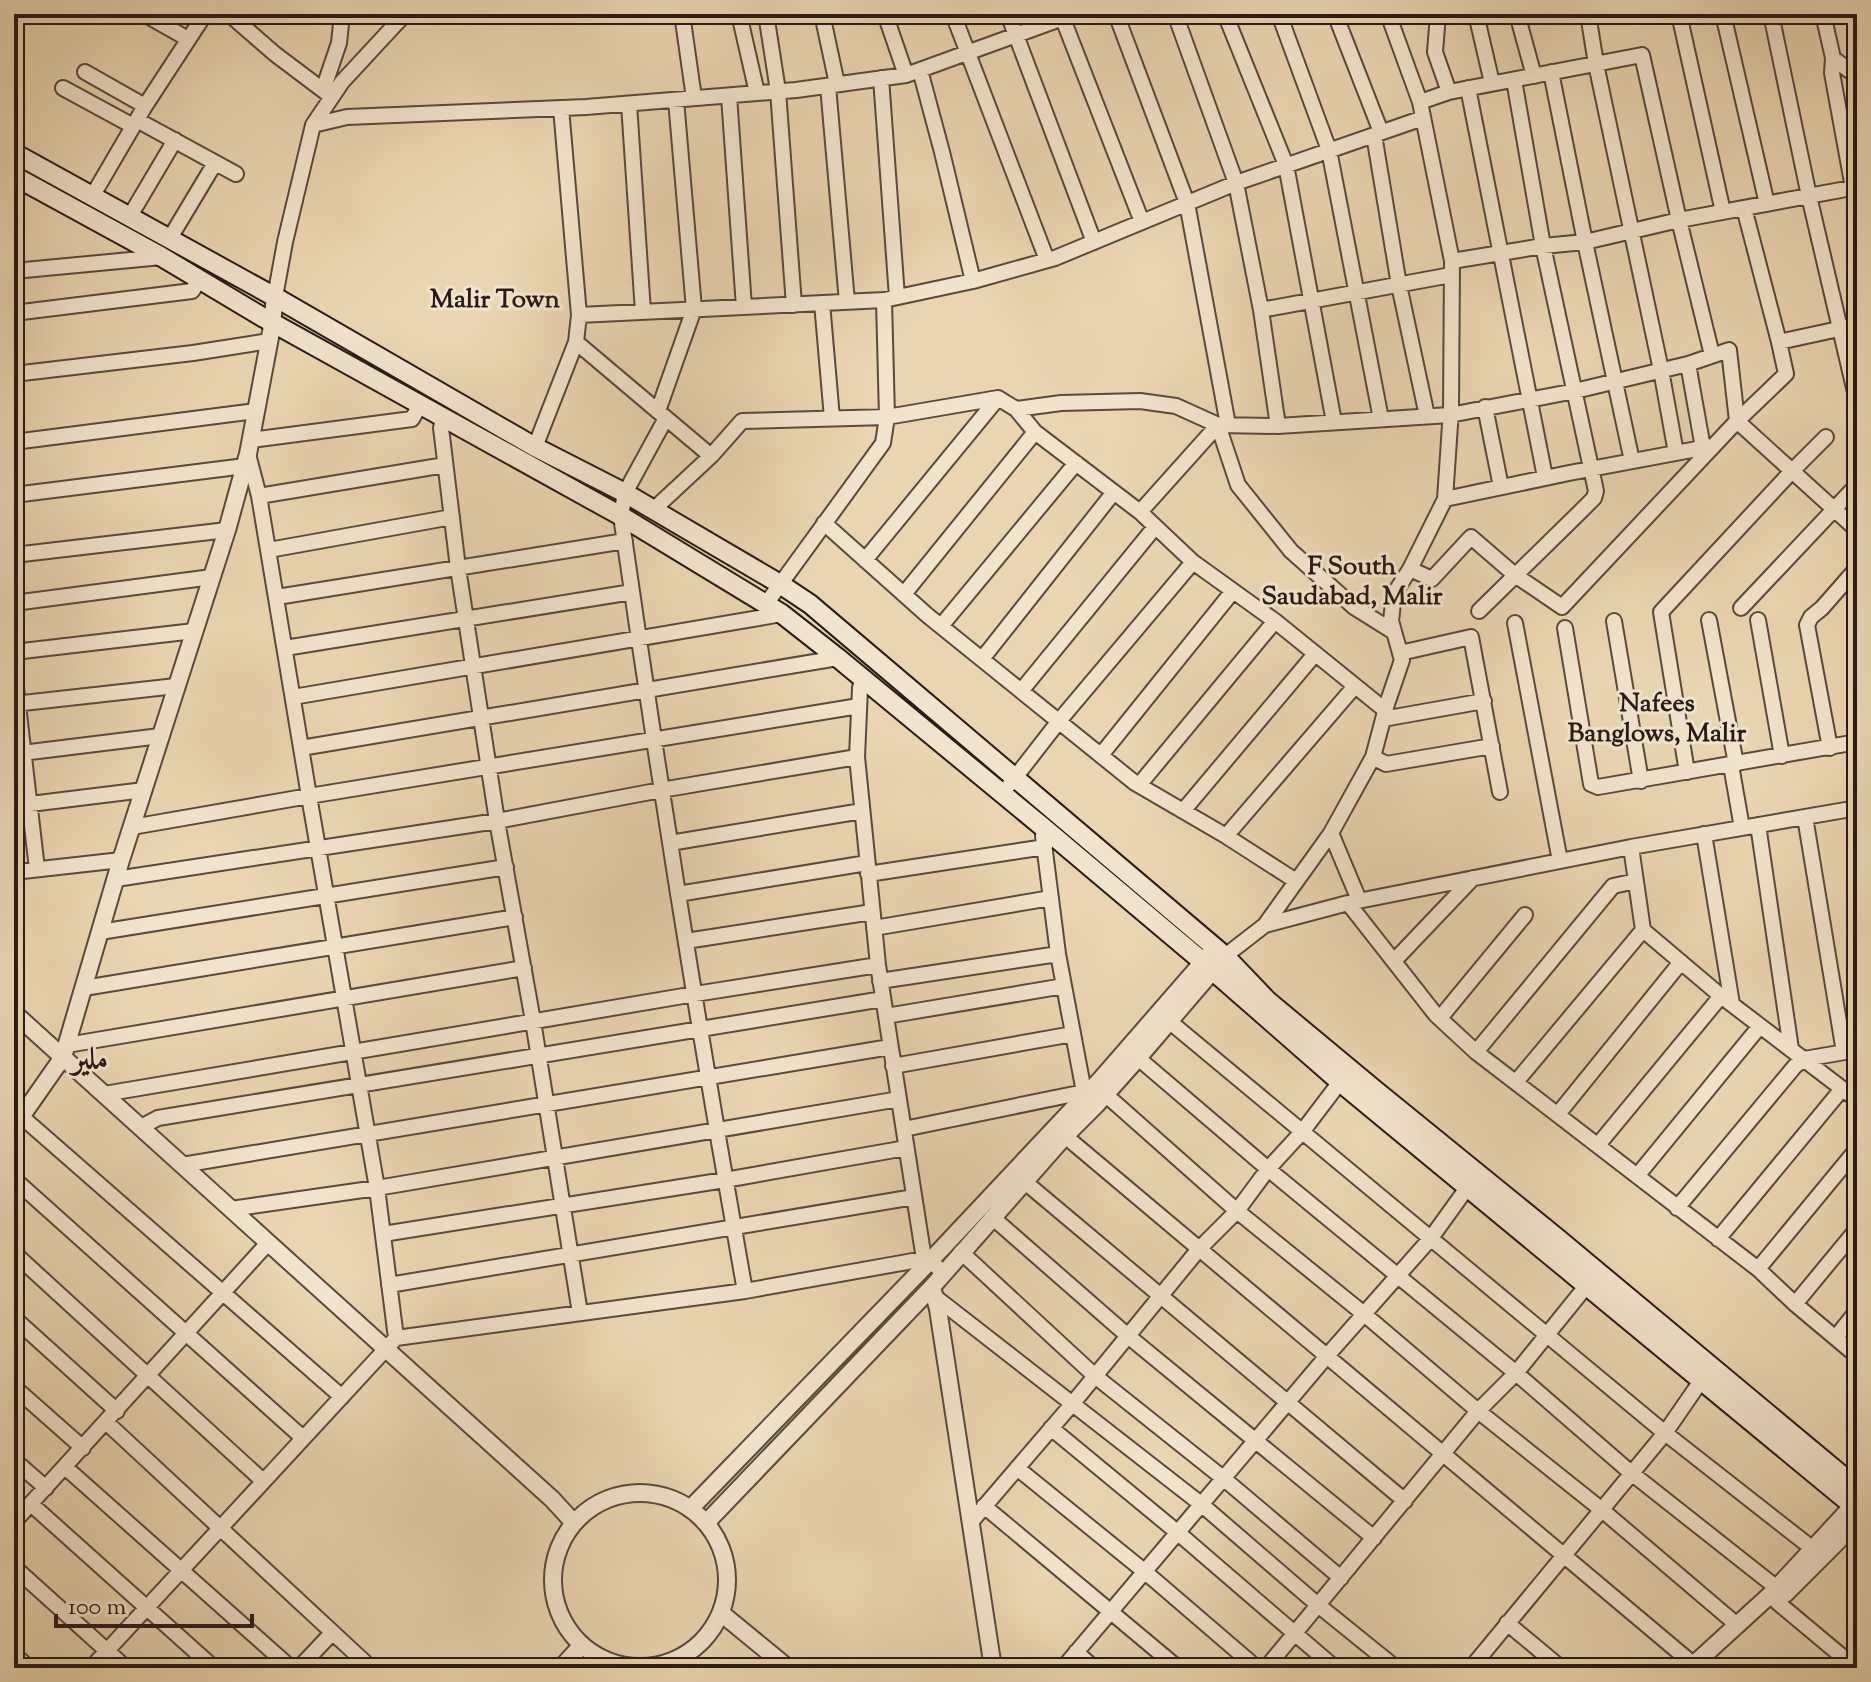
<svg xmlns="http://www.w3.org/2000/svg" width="1871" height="1682" font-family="'Sorts Mill Goudy',Amiri,serif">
  <rect width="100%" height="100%" fill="#e9d6b0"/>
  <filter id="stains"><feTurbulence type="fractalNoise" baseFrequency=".0025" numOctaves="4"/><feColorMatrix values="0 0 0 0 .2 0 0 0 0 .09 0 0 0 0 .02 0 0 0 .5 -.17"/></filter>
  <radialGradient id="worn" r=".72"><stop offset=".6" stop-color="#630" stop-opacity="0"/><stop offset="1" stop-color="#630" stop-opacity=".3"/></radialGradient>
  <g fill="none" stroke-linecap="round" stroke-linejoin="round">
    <!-- minor casing -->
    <g stroke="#584a3c" stroke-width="18">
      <path id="minor" d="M144 14 188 39
        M229 14 275 54 332 97
        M682 14 694 98
        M739 14 757 93
        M766 14 778 91 794 305
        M822 14 837 84
        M885 14 906 75
        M953 14 1047 260
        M1008 14 1094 242
        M1061 14 1142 222
        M1116 14 1187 203 1228 425
        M1175 14 1236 183 1261 310 1278 426
        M1225 14 1286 165 1334 422
        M1279 14 1329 150 1381 419
        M1335 14 1381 132
        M1388 14 1420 102 1449 92 1642 55 1679 220 1712 355
        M1438 14 1435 52 1449 92
        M1476 14 1492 83
        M1517 14 1534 76
        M1588 14 1596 64 1661 370 1676 453
        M1679 14 1723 212
        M1723 14 1767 204
        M1771 14 1809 196 1857 401
        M1823 14 1833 58 1851 72H1857
        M1833 58 1832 73 1853 188
        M920 70 942 152 973 281
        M85 72 145 106
        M1551 72 1585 242 1632 461
        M881 78 897 297
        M828 86 847 302
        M63 88 133 126
        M1468 88 1545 477
        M323 90 339 43 342 14
        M729 96 744 307
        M629 104 643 312
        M137 120 236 174
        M313 125 347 117 586 107 796 90 906 75 1074 14
        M1374 135 1399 285 1427 416
        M93 195 145 106 205 14
        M130 216 175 140
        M170 238 215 163
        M1452 261 1543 246 1585 242 1679 220 1857 187
        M14 271 162 257
        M275 297 285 242 313 125 342 82 405 14
        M822 303 832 418
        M1261 310 1451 275
        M14 313 192 291 200 279
        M579 315 884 300 973 281 1055 258 1236 183 1423 118
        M576 342 711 456
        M1779 342 1857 325
        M1688 364 1703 448
        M14 374 193 353 269 341
        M1485 407 1501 487
        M1016 409 1035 432 1140 512 1193 562 1275 621 1385 710
        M658 411 694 309 676 100
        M443 417 441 428 458 568 497 821 533 1021 580 1313
        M666 418 625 493 621 516C658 775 699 1033 745 1291
        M251 440 412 419 420 405
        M14 442 256 411
        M535 447 576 342 579 315 561 108
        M14 495 245 466
        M259 496 445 465
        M1445 499 1569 473 1713 446
        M653 510 711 456 742 421 887 417 998 398 1016 409 1061 403 1140 401 1176 406 1218 425 1278 426 1450 415 1575 391 1688 364 1729 350 1737 421 1857 530
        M1140 512 1218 425 1238 485 1291 551 1354 607 1394 632
        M824 523 927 615 1135 783 1226 836 1296 881
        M269 550 452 517
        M14 555 227 530
        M865 560 998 398
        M1410 569 1432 579 1471 537 1515 575 1562 607 1737 421 1786 374 1779 342 1744 208
        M904 594 1035 432
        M277 597 625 541
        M14 603 212 577
        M766 604 883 443 887 417 884 300
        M1741 608 1857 485
        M1479 611 1581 511 1594 498 1596 491 1543 246 1514 80
        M1709 620 1736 764
        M1758 620 1782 756
        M1614 621 1641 781
        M1515 623 1560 861
        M1855 623 1857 633
        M941 626 1076 463
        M1565 628 1591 784 1598 787 1857 742
        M285 648 632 592
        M14 652 194 631
        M1400 653 1471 637 1500 792
        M982 659 1114 492
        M14 671 37 869
        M862 679 860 688 857 757 878 965 924 1259
        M1021 691 1155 527
        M293 697 782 614
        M14 704 176 686
        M1383 719 1484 701
        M301 748 838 658
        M1830 748 1807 625 1811 617 1822 608 1857 568
        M14 754 160 736
        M1101 755 1233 591
        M1373 757 1386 764 1492 746
        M1731 765 1742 828
        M1687 772 1661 612 1792 471 1826 437
        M1010 784 1059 721 1193 562
        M1139 785 1275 621
        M14 806 144 790
        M1183 811 1315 654
        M1805 817 1844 1052
        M1758 825 1791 1049
        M132 827 309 796 859 706
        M1044 828 1043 836 1058 954 1084 1092 1087 1094
        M1331 833 1359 900
        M1704 834 1732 1004
        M1226 836 1355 686
        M670 843 862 811
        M1631 847 1643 930 1721 996 1857 1100
        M14 872 121 860
        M868 874 1045 847
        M116 879 497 821 661 790 857 757
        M678 894 867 863
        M1348 903 1436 1015 1476 1052 1758 1269 1795 1304 1857 1356
        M1265 925 1331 833 1373 757 1387 704 1402 660 1391 621 1394 594 1410 569 1445 499 1451 410 1452 261 1420 102
        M874 928 1051 898
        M100 932 506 867
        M686 941 872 912
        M1225 956 1265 925 1348 903 1631 847 1857 808
        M1394 961 1473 878
        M880 981 1058 954
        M84 988 515 917
        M886 1016 1064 986
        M1440 1018 1525 915
        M1169 1021 1665 1433 1813 1549
        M67 1045 524 968
        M1476 1052 1613 886 1636 881
        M1138 1058 1268 1169 1516 1373 1630 1472 1777 1588
        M893 1066 1073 1034
        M1516 1082 1643 930
        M104 1094 695 994 878 965
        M1105 1094 1237 1211 1364 1314 1478 1411 1602 1510 1736 1624
        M14 1110 342 1397
        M1558 1114 1681 962
        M141 1127 158 1118 883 999
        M904 1129 1084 1092
        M1065 1136 1693 1664
        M1598 1145 1721 996
        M182 1165 890 1047
        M1637 1176 1760 1026
        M14 1179 303 1438
        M1025 1182 1405 1501
        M1677 1208 1795 1066 1804 1059 1857 1050
        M231 1209 377 1188 899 1099
        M992 1217 1128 1336 1374 1538
        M383 1234 725 1180 906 1148
        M1718 1239 1842 1089
        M961 1252 1095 1376 1223 1478 1341 1578
        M14 1253 263 1481
        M1758 1269 1857 1149
        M389 1285 914 1197
        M934 1296 1201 1504 1318 1605 1396 1668
        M1795 1304 1857 1229
        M14 1318 117 1411
        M1836 1337 1857 1311
        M396 1338 745 1291 924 1259 930 1261 943 1272
        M14 1387 83 1448
        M106 1422 371 1668
        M1051 1428 1177 1532 1335 1668
        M14 1460 46 1488
        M65 1467 291 1668
        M1017 1468 1144 1571 1257 1668
        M31 1504 214 1668
        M984 1506 1178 1668
        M14 1522 268 1243
        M971 1522 1073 1403 1199 1249 1237 1211 1268 1169 1302 1132 1340 1082
        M14 1567 126 1668
        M1777 1602 1856 1668
        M1507 1623 1561 1668
        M1076 1652 1094 1668
        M14 1654 29 1668
        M91 1668 396 1338 377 1188 309 796 259 496 248 454
        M299 1668 332 1633
        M1063 1668 1326 1357 1431 1238 1472 1181
        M1266 1668 1478 1411 1516 1373 1592 1279
        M1471 1668 1665 1433 1705 1375"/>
    </g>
    <!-- tertiary casing -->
    <g stroke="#584a3c" stroke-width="20">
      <path id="tertiary" d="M14 1013 552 1499 574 1523
        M14 1127 63 1057 121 860 227 530 248 454 271 332 275 297
        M932 1287 938 1309 993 1668
        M553 1580a87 87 0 1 1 174 0a87 87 0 1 1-174 0Z
        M690 1509 930 1261 1101 1079 1215 948
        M706 1523 932 1287 1065 1136 1097 1104 1138 1058 1221 961
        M1785 1594 1857 1522
        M721 1613 788 1668
        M561 1668 582 1645
        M1690 1668 1770 1595 1857 1501"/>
    </g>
    <!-- secondary casing -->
    <g stroke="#281b16" stroke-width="22">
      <path id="secondary" d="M14 153 275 297 535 447 625 493 780 584 810 604 1225 956 1268 1001 1375 1090 1556 1237 1857 1488
        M14 176 162 257 264 318 621 516 782 614 838 658 1044 828 1203 962 1340 1082 1857 1509"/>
    </g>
    <!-- minor -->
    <use href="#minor" stroke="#f1e4cc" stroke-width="14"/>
    <!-- tertiary -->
    <use href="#tertiary" stroke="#f1e4cc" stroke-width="16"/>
    <!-- secondary -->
    <use href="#secondary" stroke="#f1e4cc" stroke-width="18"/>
  </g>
  <g text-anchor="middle" stroke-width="6" stroke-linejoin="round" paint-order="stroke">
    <!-- neighbourhood labels -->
    <g font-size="26" font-weight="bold" fill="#281b16" stroke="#f1e4cc">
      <text x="495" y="307">Malir Town</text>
      <text x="1352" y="574">F South<tspan x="1352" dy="30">Saudabad, Malir</tspan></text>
      <text x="1657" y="711">Nafees<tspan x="1657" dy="30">Banglows, Malir</tspan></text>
    </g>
    <!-- district labels -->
    <g font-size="32" font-weight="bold" fill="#281b16" stroke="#f1e4cc">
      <text x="90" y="1069">ملیر</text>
    </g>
  </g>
  <!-- margin -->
  <rect width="1871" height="1682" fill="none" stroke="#e9d6b0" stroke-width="48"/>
  <rect x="16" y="16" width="1839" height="1650" fill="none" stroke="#281b16" stroke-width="4"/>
  <rect x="24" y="24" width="1823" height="1634" fill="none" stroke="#281b16" stroke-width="2"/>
  <!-- scale -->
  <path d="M56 1614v12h196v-12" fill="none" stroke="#281b16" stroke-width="4"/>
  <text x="68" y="1614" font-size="24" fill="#281b16" stroke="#f1e4cc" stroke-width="6" paint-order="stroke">100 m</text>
  <rect width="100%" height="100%" filter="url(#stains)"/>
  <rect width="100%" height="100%" fill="url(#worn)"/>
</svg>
